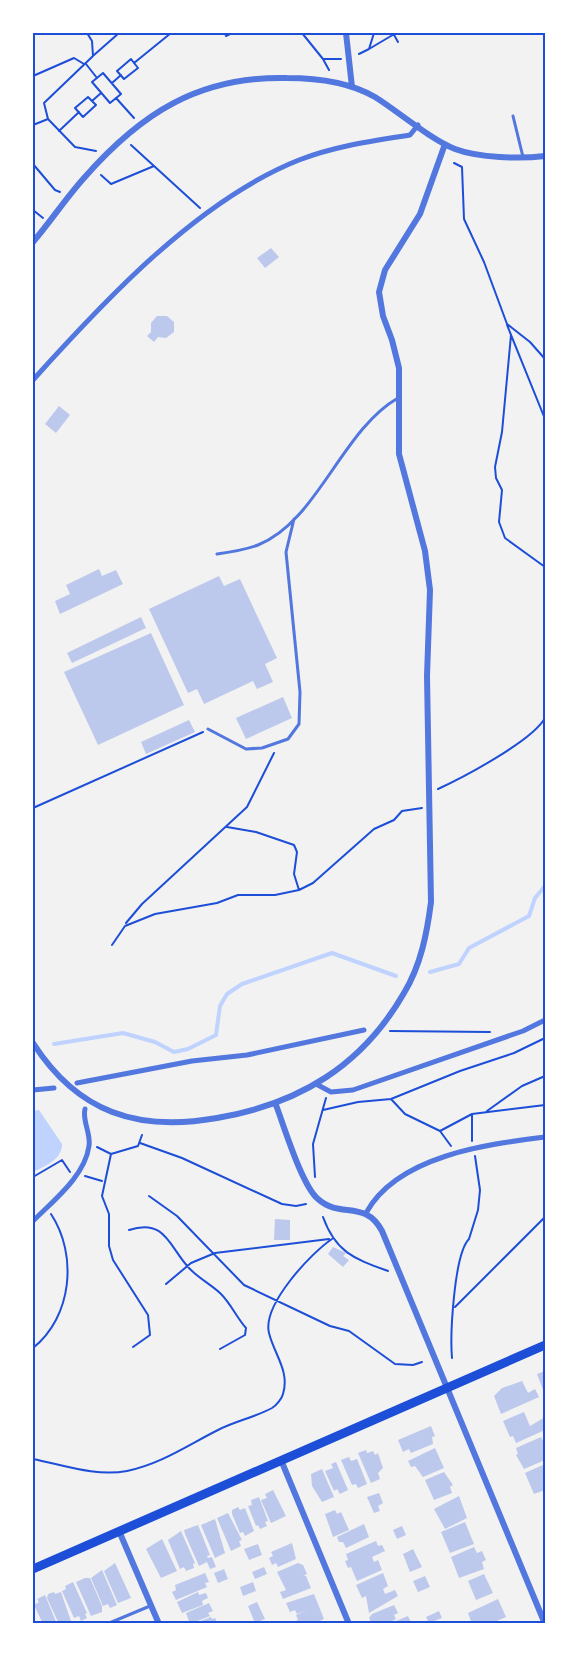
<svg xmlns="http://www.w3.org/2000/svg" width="578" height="1657" font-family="'Noto Sans',sans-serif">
  <rect width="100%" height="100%" fill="#f2f2f2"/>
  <!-- water -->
  <path fill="#bfd3fe" d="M39 1110 62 1144C62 1160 45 1166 33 1172V1111Z"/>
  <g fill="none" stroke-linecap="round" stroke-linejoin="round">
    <!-- stream -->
    <path stroke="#bfd3fe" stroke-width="4" d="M430 972 459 964 469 948 529 916 535 898 545 886
      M54 1044 123 1033 155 1042 174 1052 188 1049 216 1035 220 1006 227 994 242 984 332 953 396 976"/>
  </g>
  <!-- building -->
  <path fill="#bdc9ec" d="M271 248 279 257 265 268 257 258Z
    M157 316H167L174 322V332L166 338 158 337 154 342 147 336 151 332V323Z
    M59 406 70 415 56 433 45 424Z
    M99 569 102 576 116 570 123 584 60 614 55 601 70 594 66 585Z
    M219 576 224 586 240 579 277 658 265 664 273 682 257 689 253 681 204 704 197 689 188 693 149 609Z
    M141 617 146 628 72 663 67 653Z
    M151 633 184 705 98 745 64 672Z
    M283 697 292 718 246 739 236 718Z
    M189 720 195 732 146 754 141 742Z
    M275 1219 290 1220V1240H274Z
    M333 1247 346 1253 343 1256 349 1260 343 1267 328 1254Z
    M545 1371V1395L537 1374Z
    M522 1381 528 1393 535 1389 539 1397 501 1414 494 1396 502 1388Z
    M524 1412 530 1426 545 1417V1430L516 1443 513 1436 510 1437 503 1421Z
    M431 1426 435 1436 432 1437 433 1444 411 1453 409 1449 403 1452 398 1440Z
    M541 1437 545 1445V1460L524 1469 516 1455 518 1454 516 1448Z
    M435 1448 444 1468 423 1477 415 1466 411 1467 408 1461Z
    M366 1450 367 1453 373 1451 375 1455 378 1453 383 1468 378 1473 380 1479 371 1483 358 1453Z
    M349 1457 351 1461 357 1459 367 1484 358 1488 356 1484 352 1485 341 1460Z
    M336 1462 348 1490 340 1494 337 1489 334 1491 325 1471 333 1468 331 1464Z
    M545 1464V1490L534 1494 525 1473Z
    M322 1469 334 1497 322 1502 312 1486 311 1474Z
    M444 1472 453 1485 450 1487 452 1493 434 1500 425 1480Z
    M273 1490 286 1516 271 1523 261 1500 267 1498 265 1494Z
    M379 1493 383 1503 378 1506 380 1511 374 1513 367 1497Z
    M459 1496 467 1518 445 1529 434 1509Z
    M259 1497 268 1521 265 1522 267 1526 260 1529 258 1525 256 1526 248 1506 252 1505 251 1500Z
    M238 1507 240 1510 245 1508 254 1531 245 1536 243 1532 240 1533 232 1514V1510Z
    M335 1510 337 1514 341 1512 349 1530 333 1537 325 1514Z
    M228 1513 242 1540 239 1541 241 1546 231 1551 217 1518Z
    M215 1519 225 1553 215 1558 201 1525Z
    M465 1522 474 1544 450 1553 441 1532Z
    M364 1524 369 1537 346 1548 343 1542H339L337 1537Z
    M198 1525 210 1555 207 1556 208 1558 212 1557 216 1567 210 1569 207 1562 199 1566 185 1534 184 1530Z
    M402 1526 406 1535 397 1539 393 1530Z
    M181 1531 195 1563 193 1564 194 1568 186 1571 184 1567 180 1569 168 1540Z
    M162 1539 177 1571 161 1578 146 1549Z
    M376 1541 378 1546 382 1545 385 1551 372 1557 374 1562 378 1560 382 1570 357 1581 351 1567 348 1568 345 1561 348 1560 346 1554Z
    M292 1543 296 1559 278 1567 276 1563 272 1565 269 1558 273 1556 271 1552Z
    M258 1544 262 1555 249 1560 244 1549Z
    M474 1547 477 1553 482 1551 486 1560 482 1562 484 1569 459 1578 451 1557Z
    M413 1549 422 1567 410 1572 403 1554Z
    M115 1563 131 1598 118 1603 104 1571Z
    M298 1563 303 1565 307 1574 303 1576H306L311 1588 283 1599 280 1592 286 1590 277 1572Z
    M264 1567 267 1574 255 1579 252 1572Z
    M224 1569 228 1579 218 1583 214 1573Z
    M102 1570 117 1605 110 1608 108 1604 103 1606 91 1578Z
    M205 1573 209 1582 205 1583 207 1587 176 1600 172 1592 176 1590 175 1585Z
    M383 1573 388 1586 383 1589 385 1594 395 1590 398 1596 369 1613 366 1596 362 1598 356 1585Z
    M484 1574 493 1593 476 1600 468 1581Z
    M425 1576 430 1587 418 1592 413 1581Z
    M85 1578H90L102 1606V1612L91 1616 76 1582Z
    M73 1582 87 1613 85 1614 87 1618 81 1621 79 1616 74 1618 62 1591 66 1589 65 1586Z
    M253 1582 256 1591 243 1596 240 1587Z
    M54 1592 55 1594 61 1592 72 1624H59L47 1598 48 1594Z
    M198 1592 199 1595 206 1593 208 1598 202 1601 203 1605 182 1613 177 1602Z
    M314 1594 324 1619 313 1624H294L293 1622 298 1620 296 1615 308 1610 297 1614 295 1610 290 1612 286 1603Z
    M45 1595 57 1624H43L34 1605 39 1602 37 1599Z
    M498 1599 506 1617 490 1624H472L468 1613Z
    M257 1602 265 1619 255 1623 248 1606Z
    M209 1603 213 1611 208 1613 210 1616 190 1624 186 1613Z
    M394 1605 398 1613 394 1615 396 1619 386 1624H372L369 1618 372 1614Z
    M439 1611 442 1618 429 1623 426 1617Z
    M408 1616 412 1624H389Z
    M211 1617 212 1619 215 1618 218 1624H193Z"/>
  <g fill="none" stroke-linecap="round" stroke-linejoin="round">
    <!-- path -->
    <path stroke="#1d4ed8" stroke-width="2" d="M225 33 226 36 232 33
      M302 33 323 59H341
      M393 33 398 42
      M369 49 396 33
      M359 54 369 49 374 33
      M94 55 119 33
      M131 59 138 68 124 79 117 71Z
      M323 59 329 70
      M134 63 171 33
      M86 64 97 78
      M103 73 121 94 110 103 92 82Z
      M33 76 74 58 84 64
      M112 83 121 75
      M88 97 96 105 83 117 75 108Z
      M116 98 134 118
      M92 101 101 93
      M48 119 75 147 96 151
      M33 125 48 119 44 103 93 56 92 41 87 33
      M59 131 79 112
      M131 145 200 208
      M33 148 34 147
      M454 163 462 167 464 219 484 262 507 324 530 342 545 359
      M33 164 55 190 60 192
      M101 175 111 184 154 166
      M33 210 43 218
      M507 325 545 419
      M511 335 502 432 495 467 496 478 502 490 499 522 505 538 545 567
      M438 789C464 777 532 741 545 718
      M33 808 203 732
      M227 827 256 832 294 845 297 852 294 874 299 890
      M126 923 142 904 247 807 274 753
      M112 945 125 926 155 914 217 903 238 895H275L299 890 313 883 374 829 394 820 402 811 422 808
      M390 1031 490 1032
      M391 1099 405 1114 440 1131 451 1146
      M323 1110 358 1102 391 1099 460 1071 514 1053 545 1038
      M487 1111 522 1086 545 1076
      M472 1114V1141
      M440 1131 472 1114 545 1105
      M140 1143 182 1158 282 1204 296 1206 306 1204
      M97 1147 111 1154
      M85 1176 102 1181
      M33 1177 62 1160 70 1172
      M315 1177 313 1144 326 1098
      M149 1196 177 1216 244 1285 330 1326 349 1331 395 1364 413 1365 422 1362
      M323 1217C336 1253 355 1259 388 1271
      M129 1230C166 1218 169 1247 189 1268 198 1278 212 1285 221 1294 231 1304 237 1318 246 1328L245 1335 220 1349
      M166 1284 191 1263 215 1253 329 1239
      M455 1307 545 1217
      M133 1347 150 1335 148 1315 113 1260 109 1246V1214L102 1196 111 1154 138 1146 142 1135
      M33 1348C72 1317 78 1255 51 1214
      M452 1358C450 1335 454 1254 469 1239L478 1210 480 1190 475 1156
      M33 1459C63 1465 96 1477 127 1471 161 1464 188 1445 218 1430 235 1421 256 1417 272 1408 277 1405 282 1398 283 1394 290 1371 274 1354 269 1333 262 1305 311 1253 332 1239"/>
    <!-- service -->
    <path stroke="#5277de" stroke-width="3" d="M513 116 523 157
      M217 554C231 552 245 550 258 545 317 522 342 430 398 398
      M208 729 246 749 262 748 288 739 299 724 300 692 286 552 294 519
      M107 1624 150 1606"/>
    <!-- pedestrian -->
    <path stroke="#5277de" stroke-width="5" d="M33 380C105 300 198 200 299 160 335 146 372 141 410 135L418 125
      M77 1083 192 1061 247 1055 364 1030
      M316 1084 331 1092 353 1090 523 1031 545 1020
      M33 1090 54 1088
      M366 1213C397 1156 487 1144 545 1137
      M33 1221C53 1201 85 1176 89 1146 91 1133 82 1121 85 1109"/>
    <!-- minor -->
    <path stroke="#5277de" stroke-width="6" d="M346 33 352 87
      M33 242C51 221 66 198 84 178 141 113 199 76 287 78 317 78 349 82 375 97 399 112 430 139 455 149 479 158 520 159 545 156
      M33 1043C78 1113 138 1132 217 1118 299 1104 362 1066 404 993 421 965 427 933 431 902L427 676 430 590 425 551 399 454V368L392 340 383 316 379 292 385 270 420 214 445 144
      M276 1105C284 1126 302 1186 318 1199 340 1219 365 1199 382 1231L545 1624
      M281 1460 349 1624
      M119 1531 159 1624"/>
    <!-- secondary -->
    <path stroke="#1d4ed8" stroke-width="9" d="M33 1569 545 1345"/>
  </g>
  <!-- border -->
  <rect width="578" height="1657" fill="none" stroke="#ffffff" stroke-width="69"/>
  <rect x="34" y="34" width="510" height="1588" fill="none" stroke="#1d4ed8" stroke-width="2"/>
</svg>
